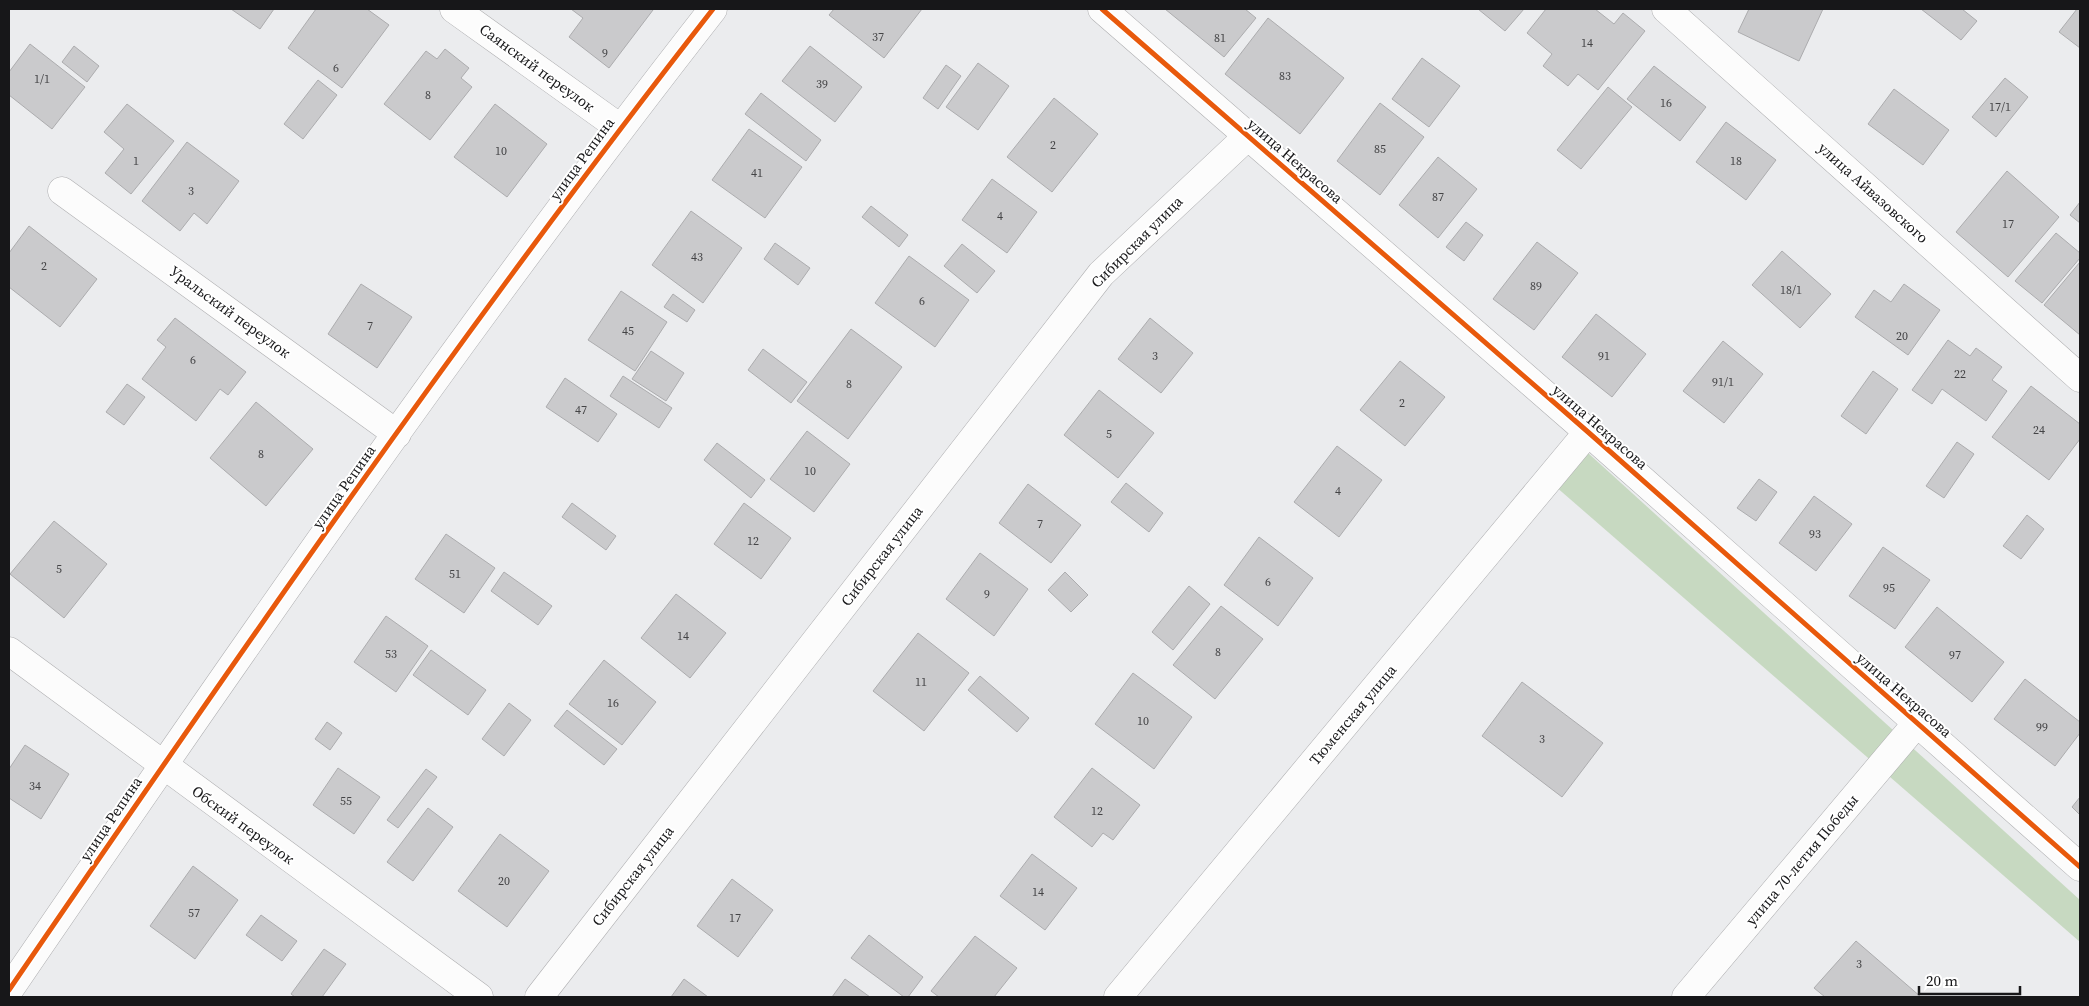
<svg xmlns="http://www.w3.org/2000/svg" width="2089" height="1006" font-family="'Source Serif 4',serif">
  <rect width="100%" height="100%" fill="#ebecee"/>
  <!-- green -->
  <path fill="#c7d9c1" d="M1588 453 2080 900V942L1555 486Z"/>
  <!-- building -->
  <path fill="#cacacc" stroke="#acacae" d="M231 9H274L260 29Z
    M316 9H367L389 25 342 88 288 48Z
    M571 9H651L653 10 609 68 569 37 583 18Z
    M834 9H922L884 58 829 15Z
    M1165 9H1245L1256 18 1224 57Z
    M1478 9H1524L1505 31Z
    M1546 9H1595L1614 24 1623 13 1645 31 1598 90 1578 74 1568 86 1543 66 1552 54 1527 33Z
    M1749 9H1823L1799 61 1738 32Z
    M1921 9H1962L1977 21 1961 40Z
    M2077 9H2080V48L2059 32Z
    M1268 18 1344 78 1300 134 1225 74Z
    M30 44 85 87 52 129 9 95V72Z
    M74 46 99 66 87 82 62 62Z
    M810 46 862 87 835 122 782 81Z
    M445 49 469 68 461 78 472 87 430 140 384 104 426 51 437 59Z
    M1422 58 1460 86 1429 127 1392 99Z
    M978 63 1009 86 978 130 946 107Z
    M946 65 961 76 938 109 923 98Z
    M1654 66 1706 107 1680 141 1627 99Z
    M2005 78 2028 97 1996 137 1972 117Z
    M318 80 337 95 303 139 284 124Z
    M1608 87 1632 107 1581 169 1557 150Z
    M1894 89 1949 130 1923 165 1868 124Z
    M761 93 821 140 806 161 745 114Z
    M1054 98 1098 134 1052 192 1007 157Z
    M1380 103 1424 137 1380 195 1337 161Z
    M127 104 174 141 131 194 105 173 124 149 104 132Z
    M495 104 547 144 507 197 454 157Z
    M1726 122 1776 160 1746 200 1696 162Z
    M749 129 802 167 765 218 712 180Z
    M187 142 239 181 207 224 194 213 180 231 142 201Z
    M1438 157 1477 189 1438 238 1399 205Z
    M2007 171 2059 217 2008 277 1956 232Z
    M992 179 1037 212 1007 253 962 220Z
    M2080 202V223L2070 215Z
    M871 206 908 235 899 247 862 217Z
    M691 211 742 248 703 303 652 265Z
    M1466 222 1483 235 1464 261 1446 247Z
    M29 226 97 279 60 327 9 287V253Z
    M2056 233 2080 253V258L2042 303 2015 281Z
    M1537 242 1578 273 1534 330 1493 299Z
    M775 243 810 268 798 285 764 259Z
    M962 244 995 271 977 293 944 266Z
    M1782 251 1831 294 1800 328 1752 285Z
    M909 256 969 300 935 347 875 303Z
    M2080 262V335L2044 305Z
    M361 284 412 317 377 368 328 334Z
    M1904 284 1940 310 1908 355 1855 317 1874 290 1891 302Z
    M621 291 667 322 635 371 588 340Z
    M673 294 695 310 687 322 664 307Z
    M1596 314 1646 354 1612 397 1562 357Z
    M175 318 246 372 228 395 220 389 196 421 142 379 166 347 157 340Z
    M1150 318 1193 353 1161 393 1118 359Z
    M851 329 902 367 848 439 797 401Z
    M1948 340 1970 356 1976 348 2002 367 1992 380 2007 391 1986 421 1942 389 1932 404 1912 390Z
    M1723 341 1763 374 1724 423 1683 391Z
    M763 349 807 382 791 403 748 370Z
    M651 351 684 373 666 401 632 379Z
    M1400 361 1445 397 1405 446 1360 410Z
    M1873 371 1898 389 1866 434 1841 416Z
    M623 376 672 408 659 428 610 396Z
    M565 378 617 414 598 442 546 407Z
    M127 384 145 397 124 425 106 412Z
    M2031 386 2080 424V439L2049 480 1992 437Z
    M1099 390 1154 433 1118 478 1064 435Z
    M256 402 313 449 266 506 210 458Z
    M807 431 850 464 814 512 770 479Z
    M1957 442 1974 454 1944 498 1926 486Z
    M717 443 765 480 751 498 704 460Z
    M1337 446 1382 480 1339 537 1294 502Z
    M1759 479 1777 492 1756 521 1737 508Z
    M1126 483 1163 513 1149 532 1111 502Z
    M1028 484 1081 525 1051 563 999 523Z
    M1814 496 1852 524 1816 571 1779 543Z
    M572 503 616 536 606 550 562 517Z
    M744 503 791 538 761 579 714 544Z
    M2027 515 2044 529 2021 559 2003 546Z
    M54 521 107 564 64 618 10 574Z
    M446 534 495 568 464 613 415 579Z
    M1259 537 1313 578 1278 626 1224 585Z
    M1883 547 1930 580 1895 629 1849 596Z
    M980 553 1028 589 994 636 946 599Z
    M504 572 552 606 538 625 491 591Z
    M1065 572 1088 595 1071 612 1048 590Z
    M1189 586 1210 604 1173 650 1152 632Z
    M676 594 726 633 690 678 641 638Z
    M1221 606 1263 639 1215 699 1173 665Z
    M1937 607 2004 662 1972 702 1905 647Z
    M386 616 428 646 396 692 354 662Z
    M918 633 969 673 924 731 873 691Z
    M431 650 486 690 468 715 413 675Z
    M604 660 656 702 622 745 569 704Z
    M1133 673 1192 717 1154 769 1095 724Z
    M980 676 1029 718 1017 732 968 690Z
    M2025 679 2080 722V733L2055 766 1994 719Z
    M1522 682 1603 743 1562 797 1482 736Z
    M509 703 531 720 504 756 482 739Z
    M567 710 617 749 604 765 554 726Z
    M327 722 342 733 330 750 315 739Z
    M25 745 69 774 41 819 9 798V769Z
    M338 768 380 797 354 834 313 805Z
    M1092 768 1140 805 1113 840 1103 833 1092 847 1054 817Z
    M426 769 437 777 398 828 387 820Z
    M2080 797V815L2072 807Z
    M428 808 453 827 413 881 387 862Z
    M500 834 549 871 507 927 458 891Z
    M1032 854 1077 888 1045 930 1000 896Z
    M193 866 238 900 195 959 150 926Z
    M732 879 773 910 738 957 697 926Z
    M261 915 297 941 282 961 246 935Z
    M869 935 923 977 908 997H904L851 958Z
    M975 936 1017 968 994 997H939L931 991Z
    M1856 941 1921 997H1825L1814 988Z
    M324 949 346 964 322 997H295L291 994Z
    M684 979 708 997H671Z
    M845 979 870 997H832Z"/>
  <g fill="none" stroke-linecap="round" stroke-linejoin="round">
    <!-- minor casing -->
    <g stroke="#aeaeb0" stroke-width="29">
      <path id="minor" d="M454 9 620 128
        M1102 9 1588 432 2080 867
        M1666 9 2080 378
        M62 191 397 434
        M9 651 479 997
        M9 990C236 658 465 326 713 9
        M539 997 1101 274 1248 136
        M1118 997 1588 432
        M1686 997 1917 723"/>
    </g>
    <!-- minor -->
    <use href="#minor" stroke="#fcfcfc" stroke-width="28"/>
    <!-- cycleway casing -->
    <g stroke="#fff" stroke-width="8">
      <path id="cycleway" d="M1102 9 1588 432 2080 867
        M9 990C236 658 465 326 713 9"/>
    </g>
    <!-- cycleway -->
    <use href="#cycleway" stroke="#e8590c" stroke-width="5"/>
  </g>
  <g text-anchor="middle" stroke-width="4" stroke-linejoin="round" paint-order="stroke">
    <!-- number labels -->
    <g font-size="12" fill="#444446">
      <text x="878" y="41">37</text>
      <text x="1220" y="42">81</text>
      <text x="1587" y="47">14</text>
      <text x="605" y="57">9</text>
      <text x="336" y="72">6</text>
      <text x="1285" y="80">83</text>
      <text x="42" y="83">1/1</text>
      <text x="822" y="88">39</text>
      <text x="428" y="99">8</text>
      <text x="1666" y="107">16</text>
      <text x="2000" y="111">17/1</text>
      <text x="1053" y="149">2</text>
      <text x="1380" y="153">85</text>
      <text x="501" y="155">10</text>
      <text x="136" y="165">1</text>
      <text x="1736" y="165">18</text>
      <text x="757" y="177">41</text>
      <text x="191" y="195">3</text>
      <text x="1438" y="201">87</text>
      <text x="1000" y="220">4</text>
      <text x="2008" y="228">17</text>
      <text x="697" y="261">43</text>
      <text x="44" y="270">2</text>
      <text x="1536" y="290">89</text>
      <text x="1791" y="294">18/1</text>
      <text x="922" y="305">6</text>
      <text x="370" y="330">7</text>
      <text x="628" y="335">45</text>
      <text x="1902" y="340">20</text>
      <text x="1155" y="360">3</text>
      <text x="1604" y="360">91</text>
      <text x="193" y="364">6</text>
      <text x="1960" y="378">22</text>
      <text x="1723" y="386">91/1</text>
      <text x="849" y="388">8</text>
      <text x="1402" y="407">2</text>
      <text x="581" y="414">47</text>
      <text x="2039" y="434">24</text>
      <text x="1109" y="438">5</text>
      <text x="261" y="458">8</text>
      <text x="810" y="475">10</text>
      <text x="1338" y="495">4</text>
      <text x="1040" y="528">7</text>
      <text x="1815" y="538">93</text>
      <text x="753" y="545">12</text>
      <text x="59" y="573">5</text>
      <text x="455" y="578">51</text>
      <text x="1268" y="586">6</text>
      <text x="1889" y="592">95</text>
      <text x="987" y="598">9</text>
      <text x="683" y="640">14</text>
      <text x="1218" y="656">8</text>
      <text x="391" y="658">53</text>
      <text x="1955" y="659">97</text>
      <text x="921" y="686">11</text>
      <text x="613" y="707">16</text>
      <text x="1143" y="725">10</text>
      <text x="2042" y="731">99</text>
      <text x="1542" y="743">3</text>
      <text x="35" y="790">34</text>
      <text x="346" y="805">55</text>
      <text x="1097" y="815">12</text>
      <text x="504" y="885">20</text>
      <text x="1038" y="896">14</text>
      <text x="194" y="917">57</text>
      <text x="735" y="922">17</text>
      <text x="1859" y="968">3</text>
    </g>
    <!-- street labels -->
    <g font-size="15" fill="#171719" stroke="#fff">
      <text transform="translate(537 68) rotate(36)" y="5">Саянский переулок</text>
      <text transform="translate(582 159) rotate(-54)" y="5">улица Репина</text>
      <text transform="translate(1295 161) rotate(41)" y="5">улица Некрасова</text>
      <text transform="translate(1873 193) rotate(42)" y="5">улица Айвазовского</text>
      <text transform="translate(1137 242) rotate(-45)" y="5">Сибирская улица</text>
      <text transform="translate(230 312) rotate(36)" y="5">Уральский переулок</text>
      <text transform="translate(1600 427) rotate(41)" y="5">улица Некрасова</text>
      <text transform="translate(344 487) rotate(-55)" y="5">улица Репина</text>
      <text transform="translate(882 556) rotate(-52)" y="5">Сибирская улица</text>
      <text transform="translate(1904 695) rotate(41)" y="5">улица Некрасова</text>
      <text transform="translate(1353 715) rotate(-50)" y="5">Тюменская улица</text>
      <text transform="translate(111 819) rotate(-56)" y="5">улица Репина</text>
      <text transform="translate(243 825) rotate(36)" y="5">Обский переулок</text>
      <text transform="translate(1802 860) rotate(-50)" y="5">улица 70-летия Победы</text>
      <text transform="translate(633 876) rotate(-52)" y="5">Сибирская улица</text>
    </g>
  </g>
  <!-- border -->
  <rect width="2089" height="1006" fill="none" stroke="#171719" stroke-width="20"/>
  <!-- scale -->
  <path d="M1919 986v8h101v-8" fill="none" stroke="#171719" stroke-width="2.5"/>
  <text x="1926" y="986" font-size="15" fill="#171719" stroke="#ffffff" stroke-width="4" paint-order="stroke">20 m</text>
</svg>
